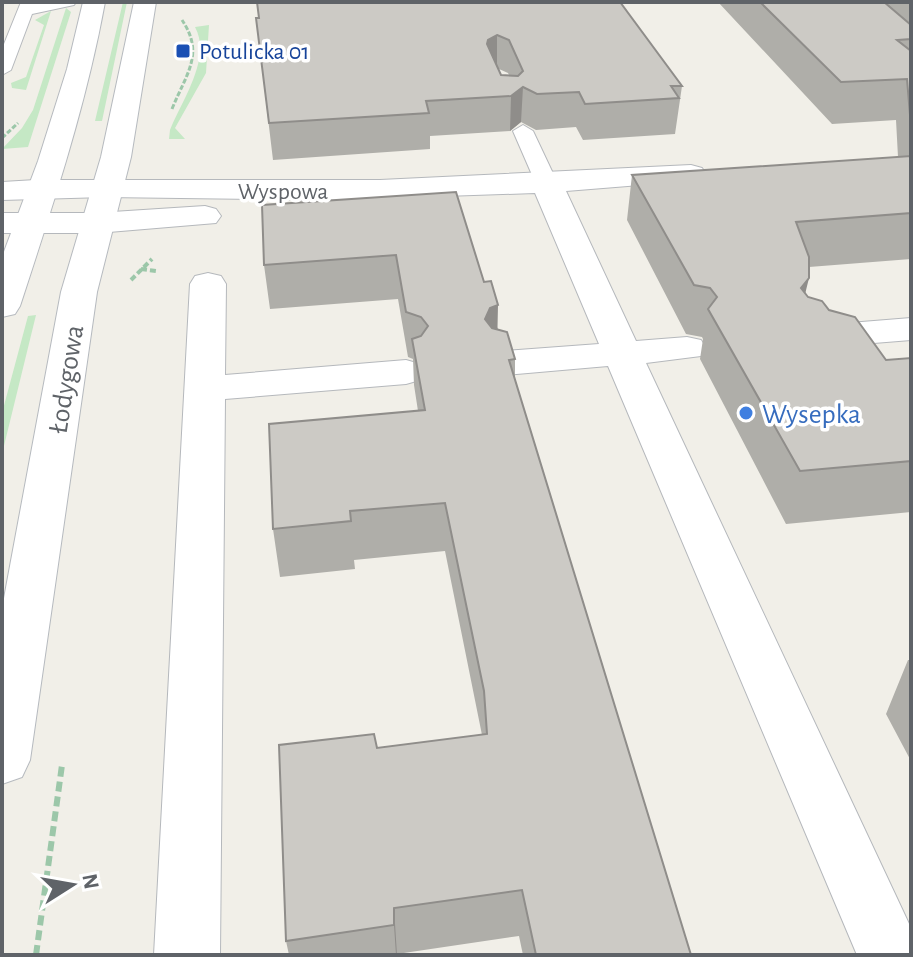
<svg xmlns="http://www.w3.org/2000/svg" width="913" height="957" font-family="'Alegreya Sans',sans-serif">
  <rect width="100%" height="100%" fill="#f1efe8"/>
  <!-- green -->
  <path fill="#c5e8c5" d="M123 2H127L102 121H95Z
    M66 8 71 12 28 147 2 149 22 128 33 110Z
    M51 11 26 90 12 88 11 83 26 77 44 25 35 20Z
    M209 25 206 73 175 128 185 139H169L170 130C182 100 212 58 195 27Z
    M36 315 2 454V413L28 316Z"/>
  <g fill="none" stroke-linecap="round" stroke-linejoin="round">
    <!-- service casing -->
    <g stroke="#b5b8bc" stroke-width="2">
      <path id="service" d="M21 2H76L74 5 32 14 11 70 2 75V49Z
        M523 125 533 131 558 184 554 188H540L536 184 513 131Z"/>
    </g>
    <!-- minor casing -->
    <g stroke="#b5b8bc" stroke-width="2">
      <path id="minor" d="M691 165 702 168 706 174 702 180 566 191 636 341 687 337 701 340 706 348 701 356 646 363 911 928V955H857L608 366 506 375 492 371 487 363 492 355 506 351 599 344 535 193 328 200 105 197 2 200V182L36 180H380Z
        M205 206 216 209 221 216 216 223 97 233H2V213H97Z
        M208 273 221 276 226 284 225 375 406 360 420 364 426 372 420 380 406 384 225 399 220 955H154L190 284 195 276Z
        M911 318V340L812 348 799 345 793 337 799 329 812 326Z"/>
    </g>
    <!-- secondary casing -->
    <g stroke="#b6babf" stroke-width="2">
      <path id="secondary" d="M83 2H105C86 106 53 205 20 306L15 314 2 317V257L38 161 67 69Z
        M134 2H156L131 157 97 292 30 760 22 777 2 784V609L61 292 101 157Z"/>
    </g>
    <!-- path-far2 -->
    <path stroke="#9cc7a9" stroke-width="3" stroke-dasharray="5 2" stroke-linecap="butt" d="M172 109C186 74 205 54 182 20
      M2 138 18 123"/>
    <!-- path-far1 -->
    <path stroke="#9cc7a9" stroke-width="4" stroke-dasharray="6 3" stroke-linecap="butt" d="M141 269 156 271
      M131 280 152 259"/>
    <!-- path -->
    <path stroke="#9cc7a9" stroke-width="6" stroke-dasharray="10 5" stroke-linecap="butt" d="M36 955 62 765"/>
    <!-- service -->
    <use href="#service" fill="#fff" fill-rule="evenodd"/>
    <!-- minor -->
    <use href="#minor" fill="#fff" fill-rule="evenodd"/>
    <!-- secondary -->
    <use href="#secondary" fill="#fff" fill-rule="evenodd"/>
  </g>
  <!-- wall -->
  <path fill="#afaea9" fill-rule="evenodd" d="M620 2 682 86 675 134 583 140 576 127 536 130 521 122 510 131 430 136V149L273 160 256 18ZM499 69 508 73 509 75H501Z
    M718 2H911V259L809 267 805 293 808 297 829 310 886 360 911 358V512L786 524 700 359 703 339 702 337 686 334 627 220 632 175 898 157 896 120 832 124Z
    M456 192 498 330 515 359V379L691 955H523L519 936 397 954V955H289L286 941 377 748 482 735 445 551 354 560 355 569 280 577 273 529 418 411 414 385 413 359 408 357 398 299 270 309 264 265Z
    M908 660H911V761L886 714Z"/>
  <!-- shaded-wall -->
  <path fill="#8f8d8a" d="M497 35V68L487 44 488 40Z
    M523 87 521 122 510 131 511 96Z
    M809 278 797 327 801 288Z
    M498 305 497 350 485 319 490 308Z
    M394 908 397 955H396L394 925Z"/>
  <!-- building -->
  <path fill="#cccac5" stroke="#8f8d8a" stroke-width="2" fill-rule="evenodd" d="M257 2H620L682 86H671L679 98 585 104 579 92 537 94 523 87 511 96 426 101 429 113 269 123 256 18H259ZM497 35 509 40 523 71 518 76 501 75 487 44 488 40Z
    M760 2H884L911 25V39L897 40 911 51V127L907 79 841 82Z
    M911 156V213L796 222 809 257V278L801 288 808 297 822 301 829 310 855 317 886 360 911 358V461L800 471 708 309 717 297 710 288 694 285 632 175Z
    M456 192 484 282 491 281 498 305 490 308 485 319 492 328 507 332 515 359 509 360 691 955H536L522 890 394 908V925L286 941 279 745 374 734 377 748 487 734 484 691 445 503 350 511 351 521 273 529 269 424 425 410 412 339 421 336 428 326 421 317 406 312 396 255 264 265 262 205Z"/>
  <!-- markers -->
  <rect fill="#1a4fb4" stroke="#fff" stroke-width="3" x="175" y="43" width="16" height="16" rx="4"/>
  <circle fill="#3f7fe0" stroke="#fff" stroke-width="3" cx="746" cy="413" r="8"/>
  <g text-anchor="middle" stroke-width="7" stroke-linejoin="round" paint-order="stroke">
    <!-- far-transit labels -->
    <g font-size="24" fill="#164399" stroke="#fff" text-anchor="start">
      <text x="199" y="59">Potulicka 01</text>
    </g>
    <!-- far-street labels -->
    <g font-size="24" fill="#5f6368" stroke="#fff">
      <text x="283" y="199">Wyspowa</text>
    </g>
    <!-- street labels -->
    <g font-size="28" fill="#5f6368" stroke="#fff">
      <text transform="translate(65 379) rotate(-81)" y="10">Łodygowa</text>
    </g>
    <!-- shop labels -->
    <g font-size="28" fill="#366cbe" stroke="#fff" text-anchor="start">
      <text x="762" y="423">Wysepka</text>
    </g>
  </g>
  <!-- border -->
  <rect width="913" height="957" fill="none" stroke="#5f6368" stroke-width="8"/>
  <!-- north arrow -->
  <g transform="translate(72 885) rotate(79)" stroke="#ffffff" stroke-width="6" paint-order="stroke">
  <path d="M0-6L14 30L0 20L-14 30Z" fill="#5f6368"/>
  <text y="-12" font-size="22" font-weight="bold" text-anchor="middle" fill="#5f6368">N</text>
  </g>
</svg>
